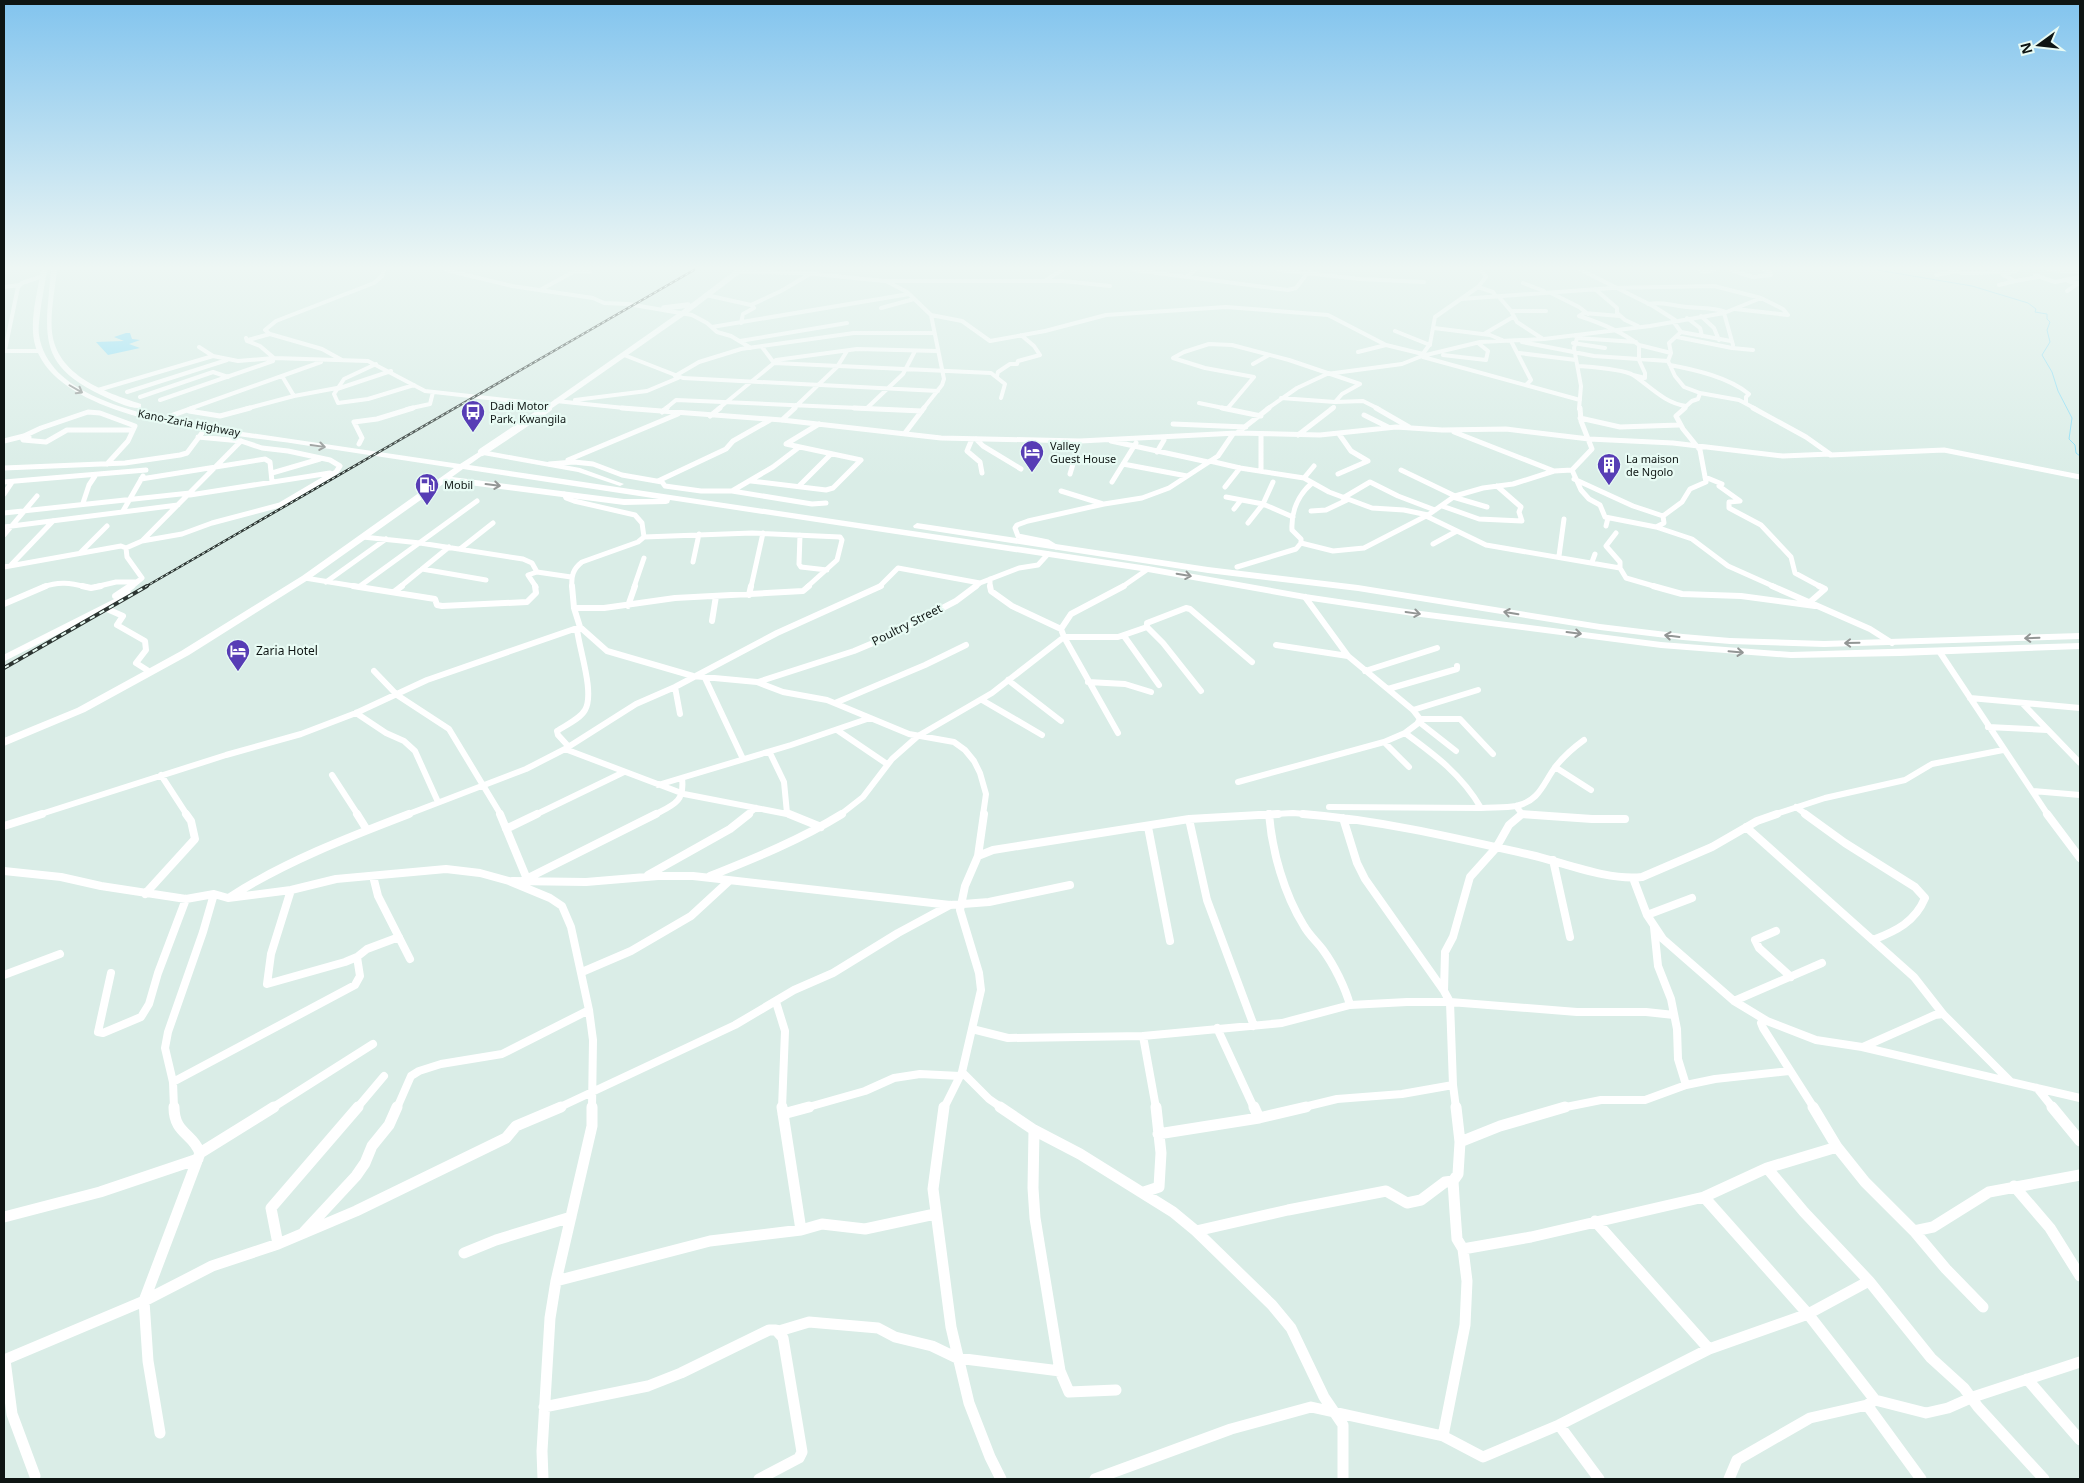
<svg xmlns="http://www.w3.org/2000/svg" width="2084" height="1483" font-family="'Noto Sans',sans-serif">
  <rect width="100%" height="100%" fill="#daede7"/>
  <!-- water -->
  <path fill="#8addf7" d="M126 333H130L132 339 140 340 129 344 140 348 108 355 96 342 124 341 114 337Z"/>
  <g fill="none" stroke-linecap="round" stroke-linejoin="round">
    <!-- stream -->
    <path stroke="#8addf7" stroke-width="1" d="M1877 270 1972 286 2028 303 2036 309 2035 312 2047 314V319L2050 322 2047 330 2050 342 2042 355 2052 372 2058 391 2072 418 2069 439 2075 445 2076 453 2080 456"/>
    <!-- minor-far4 -->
    <path stroke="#fff" stroke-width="4" d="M446 270 512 286 593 298 604 303 628 304 692 315 707 323 717 332 731 336 751 348
      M1134 270 1288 290 1296 288 1310 270
      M1279 270 1360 279 1424 282
      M1581 270 1653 306 1675 320
      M1700 270 1704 272 1714 270
      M1731 270 1753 277 1771 275 1770 272 1764 270
      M1950 270 1963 273 2009 272
      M2049 270 2080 272
      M737 272 805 273 884 281H1063L1110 286
      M1936 275 1953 272
      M2035 275 2055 282 2080 277
      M1187 277 1195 270
      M1046 280 1062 270
      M2015 281 2039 277
      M2068 281 2080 284
      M888 282 907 292 931 315 944 379 942 385 923 409
      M1523 283 1544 291
      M1999 285 2015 281 2003 275 2017 270
      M4 287 20 285
      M1478 287 1493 292 1495 295
      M1595 289 1617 308V313L1625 320 1638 326
      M540 290 575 271 590 272
      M2067 291 2079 283
      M1551 293 1579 307 1588 314
      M706 295 751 305
      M1499 297 1511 311 1517 322 1543 339
      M1461 299 1612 288 1714 286 1761 298 1783 309 1788 315 1735 309
      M1648 304C1662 302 1665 304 1679 306 1695 309 1711 306 1726 312
      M751 305 781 291 810 274
      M881 308 914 299
      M1511 311H1546
      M1724 313 1733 345
      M931 315 962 321 990 341 1045 331 1106 315 1226 307 1328 315 1386 345 1423 354
      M1620 316 1584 313 1579 316C1601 323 1621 331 1639 345V360L1645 373V378L1633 375
      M1701 316 1714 328 1719 340
      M1687 318 1700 328 1702 336
      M1673 321 1681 332 1669 343 1671 353 1668 361 1675 376 1684 387 1700 393 1739 400 1756 409
      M741 323 743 314 754 308 751 305
      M712 327 909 294
      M1434 328 1490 335 1502 340
      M1395 331 1430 345
      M1681 332 1731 341
      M270 334 265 330 276 321 374 283 382 276 384 270
      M1484 334 1513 317
      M1575 335 1577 338 1574 348 1581 386 1579 409
      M1677 337 1732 348 1753 350
      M246 338 247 341 260 346 274 358
      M1577 338 1636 342
      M248 340 270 334 322 349 342 360
      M740 341 847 323
      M1511 341 1531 380 1527 384
      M1522 342 1594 356 1668 361
      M1573 343 1605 348
      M1639 345 1671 353
      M199 347 213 356 238 361 274 358 368 361 425 391 550 405
      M762 347 774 363
      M5 350 18 287 22 283 43 276
      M4 351H40
      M1358 352 1386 345
      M1519 353 1576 360
      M624 355 683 378 938 391
      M1422 355 1430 344 1435 317 1478 287 1486 277 1481 270
      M1443 355 1486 360 1488 351 1478 343
      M1423 357 1580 400
      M776 360 857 349 938 351
      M376 364 344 379 334 394 338 403 368 399 414 385
      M1253 364 1269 355
      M1670 365C1696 370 1728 377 1749 394L1746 397V403
      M1578 366C1590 367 1623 369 1633 375 1650 386 1664 403 1686 406
      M282 376 294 396
      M675 376 699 362 741 349 854 333H933
      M997 376 998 372 1010 364H1017L1018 361 1040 355 1034 346 1021 335
      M337 389 391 371
      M98 390 213 356
      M127 392 227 360
      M140 397 213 372 228 377
      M1281 398 1335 402 1363 401 1379 409
      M160 400 273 361
      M575 400 647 391 678 378
      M556 401 634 409
      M1199 403 1228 409
      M867 408 903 374 915 351
      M189 409 321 362
      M245 409 294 396 337 388
      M407 409 430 404 433 392
      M665 409 676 400 881 409
      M718 409 774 363 991 373 1005 384 1001 398
      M793 409 837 367 847 351
      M1227 409 1254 377 1205 368 1173 358 1184 352 1209 344 1232 345 1289 360 1360 384 1342 394 1335 402
      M1267 409 1297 388 1327 374 1402 364 1422 356 1480 342 1544 339 1650 326 1724 313 1761 298
      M1331 409 1334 407
      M1683 409 1692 401 1698 399 1700 393"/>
    <!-- minor-far3 -->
    <path stroke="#fff" stroke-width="5" d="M622 408 782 420 941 438 1080 441 1237 433 1320 435 1396 427 1442 430 1506 429 1589 439 1673 443 1783 456 1830 454
      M854 408 922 411
      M1222 408 1261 416
      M1376 408 1409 427
      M1753 408 1806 437 1830 454
      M189 411 220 416 250 408
      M662 412 667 408
      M173 415 193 408
      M1364 415 1388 427
      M710 416 720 408
      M1580 418 1620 427 1679 425
      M782 420 795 408
      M1173 424 1246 427
      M1454 432 1554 471
      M905 433 924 408
      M1237 433 1269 408
      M1261 434V471
      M1298 435 1333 408
      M29 437 23 440 46 442 67 430H133
      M972 439 967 451 980 462 982 473
      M976 439 983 446 1021 469
      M4 441 24 436 41 428 88 412 100 413 135 426 128 441 107 464
      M1111 441 1208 462
      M359 444 362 438 354 422 377 419 413 408
      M1157 452 1164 440
      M1830 455 1944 450 2080 477
      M568 460 678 414
      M1210 461 1240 468 1304 478 1329 492 1372 508 1404 510 1428 515
      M549 464 574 462 593 464 622 475 662 482 665 486 701 491H732L812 504 826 503
      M1123 464 1187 476
      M4 468 125 463 180 455 187 453 205 429
      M1401 470 1455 496
      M1572 470 1581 490 1589 499 1600 505 1605 517 1656 527 1692 539 1728 566 1775 587
      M272 473 320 459
      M1070 474 1080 441
      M1338 474 1368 461 1351 451 1339 434
      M1705 477 1722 484 1719 486 1740 501 1729 502V508L1761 525 1791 557 1795 573 1821 587
      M1304 478 1314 466
      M141 479 265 459 270 462 272 482
      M1574 479 1633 506 1663 516
      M658 481 726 449 733 441 770 420
      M751 481 826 490 833 488 861 460 786 444 819 424
      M4 482 146 470
      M1112 482 1136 443
      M1273 482 1263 504 1293 517
      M799 486 831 454
      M1225 487 1240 468
      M732 491 773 467 798 448
      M1061 491 1103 504
      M4 494 12 482
      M564 494 566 498 574 501 635 515 642 523 644 537
      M190 495 330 473
      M1226 497 1263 504 1248 523
      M1453 497 1487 507
      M1343 498 1370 482 1398 496 1435 510
      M83 503 89 485 95 476
      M1442 506 1479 519 1522 521 1519 512 1521 507 1497 486
      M1234 509 1241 500
      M123 511 143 476
      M1311 511 1326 510 1347 500
      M4 513 190 493
      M1426 516 1486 545 1620 568
      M1606 526 1608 518
      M4 527 178 505
      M1656 527 1664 523 1663 516 1682 502 1690 489 1706 482 1700 450 1683 429 1676 416 1685 408
      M1616 533 1606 546 1620 562V568L1626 578 1657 587
      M4 535 37 496
      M800 535 799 564 801 567 827 570
      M363 537 420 543 523 559 532 563 537 572 571 577
      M142 541 182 534 212 523 280 505 336 472 340 466 330 460 288 451 262 448 241 441 198 437
      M1301 543 1333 551 1364 548 1428 515 1455 496 1483 488 1513 484 1554 471 1572 470 1592 449 1581 421 1580 408
      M1433 544 1457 531
      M1056 547 1048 542 1018 536 1015 528 1017 525 1028 521 1104 504 1142 498 1169 488 1218 456 1233 434
      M126 548 127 557 142 578 131 587
      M460 549 493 523
      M80 553 107 526
      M1559 556 1564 519
      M693 562 699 534
      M1592 562 1595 554
      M11 565 53 521
      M4 567 121 546 126 548 142 541 241 441
      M1237 567 1296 549 1301 543V539L1292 530C1291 512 1298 495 1312 483
      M422 569 486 580
      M305 578 360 587
      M990 579V587
      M326 582 386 539
      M360 586 477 501
      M43 587C59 581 70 583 87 587
      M95 587 116 582H136L129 587
      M400 587 449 547
      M536 587 528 575 537 572
      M572 587C571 576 573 569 582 562L638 542 644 537 752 533 840 537 842 540 837 560 807 587
      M634 587 644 558
      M751 587 763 533
      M879 587 898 568 980 583
      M975 587 980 583 1019 568 1038 565 1048 554
      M1122 587 1148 569"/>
    <!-- minor-far2 -->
    <path stroke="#fff" stroke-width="6" d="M82 586 91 588 101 586
      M353 586 435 599 437 605 442 606 527 602 536 593 535 586
      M572 586 574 608
      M990 586 991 591 1012 606 1061 629
      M1653 586 1682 594 1741 596 1815 606
      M1772 586 1870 629 1892 643
      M394 592 402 586
      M749 595 751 586
      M126 596H115L130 586
      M1305 597 1348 656 1413 710 1420 719 1417 724 1405 733C1435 755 1462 775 1481 808 1492 807 1505 808 1516 806 1540 801 1543 783 1556 766 1564 756 1573 748 1584 740
      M1810 602 1825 589 1819 586
      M4 604 46 586
      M628 606 635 586
      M108 607 107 609 123 616 117 625 145 641 146 650 136 663 147 670
      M574 608H604L675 598 803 591 809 586
      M574 608 580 627 607 651 693 676 757 682 783 692 827 700 909 734 954 742 965 750 974 761 980 773 986 794 983 815
      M712 621 716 596
      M1147 627 1163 643 1201 691
      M1124 636 1159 685
      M1276 645 1348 656
      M1939 651 2048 815
      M4 658 127 596 128 589 132 586
      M374 671 397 695 449 729 501 815
      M1365 671 1437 648
      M705 678 743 759
      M1008 680 1061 721
      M758 682 854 651 885 638 956 601 976 586
      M1088 682 1125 684 1151 692
      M675 687 680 714
      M1388 689 1457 669V666
      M1970 698 2080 708
      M982 700 1042 735
      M835 703 925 665 966 645
      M2022 703 2080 763
      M1413 710 1478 690
      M356 713 386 733 404 741 415 751 438 802
      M1420 719H1460L1493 754
      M1419 722 1456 751
      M1988 727 2047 730
      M837 730 887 764
      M1118 733 1064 637H1118L1147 627V623L1186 608 1190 609 1252 662
      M1384 742 1409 767
      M569 747 558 735 557 731C566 725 580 719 585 710 595 693 579 649 577 629
      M565 749 684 794 792 815
      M770 753 784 782 787 813
      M1555 767 1591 790
      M161 775 187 815
      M332 775 358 815
      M1238 782 1384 742 1405 733
      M658 785 791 745 870 718
      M2033 791 2080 795
      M1516 806 1522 814 1521 815
      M1329 807 1481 808
      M1796 807 1807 815
      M1269 813V815
      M1522 814 1538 815
      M38 815 226 755 301 734 356 713 427 680 580 627
      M406 815 526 769 565 749 636 704 675 687 777 633 881 586
      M535 815 624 772
      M654 815C673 805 685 802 682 778
      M747 815 756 808
      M840 815 863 797 892 759 918 736 992 693 1064 637 1061 629 1071 614 1124 586
      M1256 815 1293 813 1318 815
      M1773 815 1825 798 1905 780 1932 764 2003 750"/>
    <!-- minor-far1 -->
    <path stroke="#fff" stroke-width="8" d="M357 814 367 830
      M500 814 527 879
      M789 814 821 827
      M1269 814C1272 851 1284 894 1304 926 1309 935 1317 942 1323 950 1334 965 1345 987 1350 1005
      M1303 814C1380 820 1456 838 1531 855 1565 863 1608 881 1642 877L1712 847 1757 821 1777 814
      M1522 814 1592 819H1625
      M1805 814 1845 843 1915 887 1925 898C1915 922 1896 931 1873 940
      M2047 814 2080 858
      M1343 818 1357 863 1365 879 1444 991
      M1189 819 1207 900 1254 1026
      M4 826 42 814
      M1148 827 1170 941
      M1746 827 1914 977 1943 1014 2010 1081
      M506 829 537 814
      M978 856 993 850 1189 819 1278 814
      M1553 860 1570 937
      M4 871 61 877 101 886 186 899 214 894 228 898 291 890 336 879 446 869 480 873 509 881 550 898 562 906 571 927 589 1010 593 1040 592 1108
      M648 875 730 829 749 814
      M373 876 378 896 410 959
      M710 876C755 858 800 840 842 814
      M1633 878 1647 915 1663 939 1734 1001 1767 1021 1816 1040 1862 1047 2080 1098
      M524 880 656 814
      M512 881 586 882 658 876H693L950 905 989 902 1070 885
      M291 890 271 954 267 984 345 962 357 957 367 949 399 937
      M145 894 195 839 191 821 186 814
      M230 897C284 862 349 837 409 814
      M1647 915 1692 898
      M1654 927 1658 966 1671 999 1677 1029 1678 1059 1686 1085
      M1776 931 1755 940 1759 948 1791 977
      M582 972 631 951 691 916 729 881
      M111 973 98 1032 103 1033 141 1017 149 1004 158 973 186 899
      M4 975 60 954
      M1734 1001 1822 963
      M776 1002 785 1031 782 1108
      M1767 1021 1761 1023 1763 1028 1814 1108
      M1217 1028 1254 1108
      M972 1029 1008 1038 1143 1036 1282 1023 1350 1005 1407 1002H1450L1577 1012H1646L1674 1015
      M1143 1036 1156 1108
      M1863 1047 1935 1015 1943 1014
      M962 1072 989 1099 1002 1108
      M173 1082 355 985 360 976 357 957
      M2037 1088 2053 1108
      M174 1108 173 1082 165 1048 168 1032 203 932 214 894
      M272 1108 373 1044
      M357 1108 384 1076
      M397 1108 411 1076 419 1071 441 1064 502 1054 589 1010
      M558 1108 735 1025 794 990 833 973 898 933 950 905
      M805 1108 865 1091 894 1078 920 1074 960 1076
      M944 1108 962 1072 981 990 979 973 960 910 965 886 978 856 984 814
      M1300 1108 1337 1099 1402 1094 1453 1085
      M1456 1108 1453 1085 1450 1002 1444 991 1445 952 1453 937 1470 877 1496 848 1509 825 1522 814
      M1561 1108 1601 1100H1645L1686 1085 1715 1079 1789 1071"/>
    <!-- minor -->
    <path stroke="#fff" stroke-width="11" d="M782 1107 801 1230
      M944 1107 933 1189 951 1327 969 1403 990 1457 1001 1479
      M1000 1107 1034 1130 1080 1154 1173 1212 1196 1231 1272 1305 1291 1328 1324 1397 1343 1425V1479
      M1254 1107 1259 1118
      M1813 1107 1837 1147 1767 1168 1804 1212 1869 1281 1931 1358 1964 1388 1978 1407 2044 1479
      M2052 1107 2080 1141
      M783 1114 809 1107
      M1034 1130 1033 1188 1035 1218 1060 1371 1069 1392 1116 1390
      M1158 1134 1259 1118 1306 1107
      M1460 1142 1500 1126 1565 1107
      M1837 1147 1865 1182 1914 1231 1933 1227 1989 1192 2080 1175
      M200 1153 274 1107
      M2014 1186 2050 1228 2080 1276
      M1144 1192 1159 1187 1161 1153 1156 1107
      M1704 1197 1808 1314 1875 1400
      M4 1217 100 1192 198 1159
      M1595 1221 1709 1349
      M1196 1231 1288 1210 1386 1191 1407 1203 1421 1200 1445 1182 1453 1181
      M1914 1231 1946 1269 1983 1307
      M304 1232 356 1176 365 1163 372 1146 389 1125 397 1107
      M278 1244 271 1208 358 1107
      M1463 1249 1531 1237 1704 1197 1767 1168
      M464 1253 496 1240 571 1217
      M556 1281 710 1241 801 1230 822 1224 865 1229 935 1214
      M779 1331 809 1322 878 1328 895 1337 932 1346 957 1358 1060 1371
      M4 1360 144 1301 212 1266 278 1244 356 1211 506 1138 516 1126 561 1107
      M5 1360 12 1414 35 1476
      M2027 1379 2080 1440
      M1867 1405 1921 1479
      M544 1407 648 1386 681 1373 769 1330H776L783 1338 802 1452 799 1458 759 1479
      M1559 1425 1599 1479
      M160 1433 148 1361 144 1301 200 1153C193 1133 174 1134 174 1107
      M1443 1436 1465 1325 1467 1281 1463 1249 1457 1239 1455 1212 1453 1181 1458 1174 1460 1142 1456 1107
      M543 1479 542 1451 550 1318 556 1281 592 1126V1107
      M1095 1479 1231 1429 1311 1407 1443 1436 1483 1457 1559 1425 1709 1349 1808 1314 1869 1281
      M1729 1479 1737 1460 1810 1418 1867 1405 1875 1400 1926 1413 1948 1408 1973 1397 2080 1362"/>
    <!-- primary-far1 -->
    <path stroke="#fff" stroke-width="5.5" d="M664 308 688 305
      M546 409 686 311 740 270"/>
    <!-- primary -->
    <path stroke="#fff" stroke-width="8" d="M482 452 548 408"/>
    <!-- trunk -->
    <path fill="#fff" fill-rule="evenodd" d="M41 270H47C45 284 37 323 39 335 48 395 134 411 182 423L460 464 482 450 580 468 624 484 620 486 578 472 483 455 469 465 1148 566 1305 594 1413 610 1661 642 1791 652 2080 643V649L1900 656 1791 658 1661 648 1413 616 1305 600 1148 572 670 500 669 503 666 504 624 505 446 482 308 580 189 655 85 712 4 746V738L77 708 181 651 302 576 454 468C402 460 349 452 297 444 229 434 73 423 39 355 26 330 37 297 41 270ZM463 469 659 499H624L452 477Z
      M51 270H57C55 289 50 314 52 332 57 376 105 392 141 404V408C129 409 112 400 101 395 35 364 46 332 51 270Z
      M917 523 1208 567 1358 585 1600 624 1683 634 1730 638 1824 641 2080 633V639L1824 647 1730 644 1683 640 1600 630 1358 591 1208 573 914 528 913 526Z"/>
    <!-- rail-far1 casing -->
    <g stroke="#2c3532" stroke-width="2.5">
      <path id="rail-far1" d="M145 587 694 270"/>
    </g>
    <!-- rail casing -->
    <g stroke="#2c3532" stroke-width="4">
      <path id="rail" d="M4 668 147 586"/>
    </g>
    <!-- rail-far1 -->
    <use href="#rail-far1" stroke="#e8fbf4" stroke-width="1" stroke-dasharray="3" stroke-linecap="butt"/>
    <!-- rail -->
    <use href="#rail" stroke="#e8fbf4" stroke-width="2" stroke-dasharray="5.5" stroke-linecap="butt"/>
  </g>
  <!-- one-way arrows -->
  <defs><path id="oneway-shaft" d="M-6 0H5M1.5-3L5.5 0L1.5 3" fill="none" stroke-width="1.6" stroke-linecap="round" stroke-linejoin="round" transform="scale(1.25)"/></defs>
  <g stroke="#939695">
    <use href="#oneway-shaft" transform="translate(76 389) rotate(30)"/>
    <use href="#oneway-shaft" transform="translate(318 446) rotate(8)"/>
    <use href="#oneway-shaft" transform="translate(493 485) rotate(7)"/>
    <use href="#oneway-shaft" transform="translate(1184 575) rotate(10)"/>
    <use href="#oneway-shaft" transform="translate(1413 613) rotate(8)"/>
    <use href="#oneway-shaft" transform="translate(1511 613) rotate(-171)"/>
    <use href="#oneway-shaft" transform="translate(1574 633) rotate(7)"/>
    <use href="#oneway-shaft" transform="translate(1672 636) rotate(-173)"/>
    <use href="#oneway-shaft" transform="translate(2032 638) rotate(178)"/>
    <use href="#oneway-shaft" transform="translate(1852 643) rotate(179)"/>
    <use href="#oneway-shaft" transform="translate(1736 652) rotate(5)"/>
  </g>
  <!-- sky -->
  <linearGradient id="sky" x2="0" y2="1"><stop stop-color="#82c4ee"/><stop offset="0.56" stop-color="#eef7f4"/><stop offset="1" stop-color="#eef7f4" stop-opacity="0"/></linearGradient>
  <rect width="2084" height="478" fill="url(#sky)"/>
  <!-- icons -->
  <defs>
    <g id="bus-pin" transform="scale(1.25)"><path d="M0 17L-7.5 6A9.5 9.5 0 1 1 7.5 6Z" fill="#573db5" stroke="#e8fbf4"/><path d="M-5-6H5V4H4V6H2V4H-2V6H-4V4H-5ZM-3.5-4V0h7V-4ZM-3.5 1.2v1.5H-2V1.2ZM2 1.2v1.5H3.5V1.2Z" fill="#fff"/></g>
    <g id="hotel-pin" transform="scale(1.25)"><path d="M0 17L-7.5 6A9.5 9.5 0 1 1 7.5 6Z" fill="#573db5" stroke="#e8fbf4"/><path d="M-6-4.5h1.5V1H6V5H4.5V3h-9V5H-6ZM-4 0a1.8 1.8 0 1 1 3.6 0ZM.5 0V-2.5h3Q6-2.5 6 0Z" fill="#fff"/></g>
    <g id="building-pin" transform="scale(1.25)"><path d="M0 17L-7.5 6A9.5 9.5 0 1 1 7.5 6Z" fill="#573db5" stroke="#e8fbf4"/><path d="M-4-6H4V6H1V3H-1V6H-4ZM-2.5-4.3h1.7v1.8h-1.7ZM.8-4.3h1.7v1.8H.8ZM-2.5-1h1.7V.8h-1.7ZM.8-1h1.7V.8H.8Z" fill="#fff"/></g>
    <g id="fuel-pin" transform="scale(1.25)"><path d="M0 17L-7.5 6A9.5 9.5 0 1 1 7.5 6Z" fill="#573db5" stroke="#e8fbf4"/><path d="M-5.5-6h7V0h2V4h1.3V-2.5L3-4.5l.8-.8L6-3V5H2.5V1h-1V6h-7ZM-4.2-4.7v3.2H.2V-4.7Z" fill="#fff"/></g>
  </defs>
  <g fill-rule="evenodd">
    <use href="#bus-pin" x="473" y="412"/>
    <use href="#hotel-pin" x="1032" y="452"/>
    <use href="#building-pin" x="1609" y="465"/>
    <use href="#fuel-pin" x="427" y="485"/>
    <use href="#hotel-pin" x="238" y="651"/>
  </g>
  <g text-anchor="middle" stroke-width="4.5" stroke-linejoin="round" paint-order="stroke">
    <!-- far-poi labels -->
    <g font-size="11" fill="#0e1513" stroke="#e8fbf4" text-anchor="start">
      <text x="490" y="410">Dadi Motor<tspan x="490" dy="13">Park, Kwangila</tspan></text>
      <text x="1050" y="450">Valley<tspan x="1050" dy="13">Guest House</tspan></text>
      <text x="1626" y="463">La maison<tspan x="1626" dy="13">de Ngolo</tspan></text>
      <text x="444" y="489">Mobil</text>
    </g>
    <!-- far-street labels -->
    <g font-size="11" fill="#0e1513" stroke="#e8fbf4">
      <text transform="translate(189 423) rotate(11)" y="4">Kano-Zaria Highway</text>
    </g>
    <!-- street labels -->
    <g font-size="12" fill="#0e1513" stroke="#e8fbf4">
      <text transform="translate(907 625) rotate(-27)" y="4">Poultry Street</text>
    </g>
    <!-- poi labels -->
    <g font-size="12" fill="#0e1513" stroke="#e8fbf4" text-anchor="start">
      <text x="256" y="655">Zaria Hotel</text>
    </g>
  </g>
  <!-- border -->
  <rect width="2084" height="1483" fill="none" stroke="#0e1513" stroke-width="10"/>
  <!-- north arrow -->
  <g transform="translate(2039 45) rotate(255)" stroke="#e8fbf4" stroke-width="4" paint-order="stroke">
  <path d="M0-4L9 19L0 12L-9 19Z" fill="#0e1513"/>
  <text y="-8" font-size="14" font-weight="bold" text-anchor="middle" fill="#0e1513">N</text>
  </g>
</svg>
